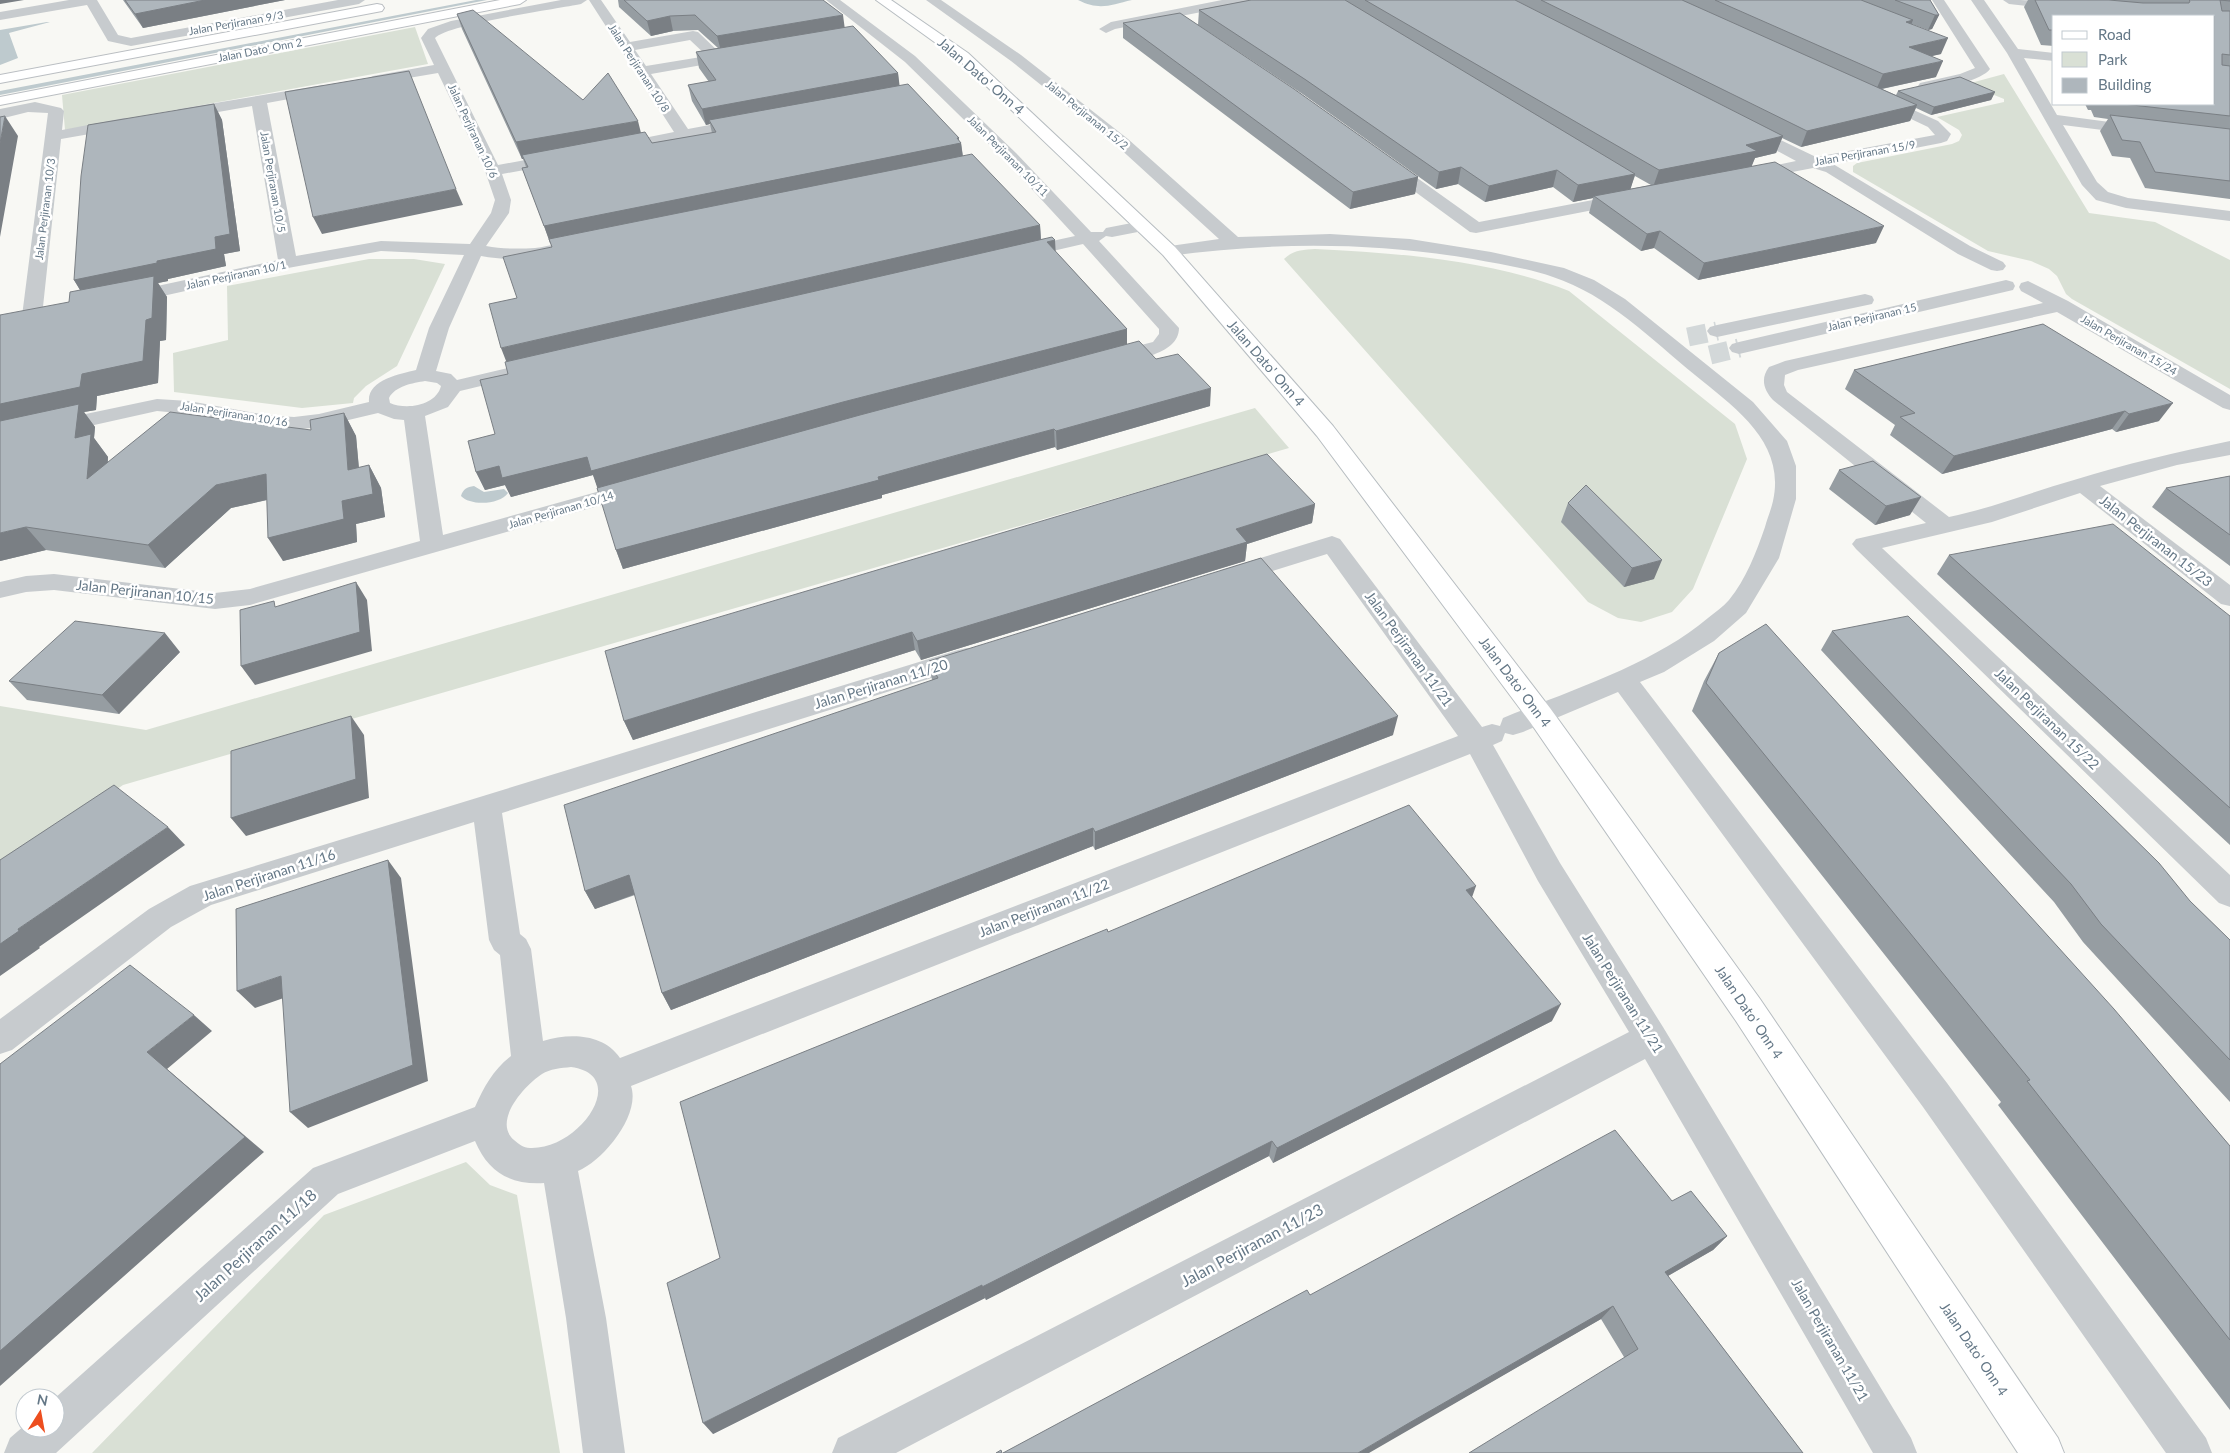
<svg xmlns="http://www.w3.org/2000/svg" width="2230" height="1453" font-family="Lato,sans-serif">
  <rect width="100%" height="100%" fill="#f8f8f4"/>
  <!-- green -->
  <path fill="#d9e0d5" d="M415 27 428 64 65 130 62 95Z
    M2004 74 2089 213 2155 222 2230 260V389L2072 299 2066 294 2057 276 2049 269 2031 261 1988 251 1853 172V166L1857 163 1952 144 1959 141 1962 135 1959 130 1937 117 2004 102V99L1967 84Z
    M1315 249C1398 253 1492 260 1569 291L1735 424 1747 459 1693 589 1672 612 1641 622 1618 618 1588 602 1284 259C1293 250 1303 250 1315 249Z
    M369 259H414L445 264 397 366 366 386 354 398 353 403 302 408 174 392 173 353 228 340 227 286Z
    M1255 408 1289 448 123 785 0 871V706L146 730Z
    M466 1162 490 1185 517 1195 560 1453H92L324 1215Z"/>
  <!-- water -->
  <path fill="#becace" d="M1078 0H1132C1110 5 1100 11 1078 0Z
    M47 22H50L9 33 18 58 0 65V30Z
    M474 486 484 492 504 489 508 493C500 505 470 506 461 496 463 489 467 487 474 486Z"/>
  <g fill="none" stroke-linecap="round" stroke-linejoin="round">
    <!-- stream -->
    <path fill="#becace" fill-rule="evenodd" d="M476 0H487L0 95V91Z"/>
    <!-- minor-tunnel -->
    <path stroke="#d3d8d9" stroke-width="19" stroke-dasharray="19 9" stroke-linecap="butt" d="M1688 337 1717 331
      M1710 355 1739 348"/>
    <!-- secondary casing -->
    <g stroke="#b7bdc1" stroke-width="2">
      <path id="secondary" d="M876 0H891L968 53 1175 247 1333 426 1550 708 1760 999 2058 1438 2064 1453H2018L1736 1021 1530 722 1317 436 1163 255 958 59Z"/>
    </g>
    <!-- primary casing -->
    <g stroke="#babec2" stroke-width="2">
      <path id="primary" d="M500 0H526L520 4 0 105V97Z
        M377 4 382 5 384 8 382 11 0 83V75Z"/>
    </g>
    <!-- minor -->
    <path fill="#c7cbce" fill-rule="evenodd" d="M69 0H97L118 35 131 38 338 0H365L359 4 131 46 108 41 87 5 0 20V12Z
      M561 0H587L581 4C557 9 447 24 435 38L498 165 563 153 569 155 571 158 569 161 563 163 502 174 511 200 509 213 486 246C502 249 519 249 535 248 545 247 554 243 563 245L566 249 563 253C536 260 509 261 481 256L449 328 436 371 451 374 457 380 516 366 523 368 526 372 523 376 460 391 448 407 425 416 443 535 636 481 644 483 647 488 644 493 250 605 215 609 54 590 26 592 0 598V582L26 576 54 574 215 593 250 589 420 541 404 420 394 419 378 413 319 427 294 430 266 427 189 414 157 411 0 446V432L157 399 189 401 266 415 294 417 319 414 369 402C367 380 400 374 416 370L429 328 464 255 381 251 288 268 127 304 120 302 118 298 120 294 278 260 252 106 179 119 174 117 171 114 174 111 179 109 323 85 328 86 330 89 328 92 267 103 296 256 381 241 470 244 491 213 495 200 485 171 438 73 373 84 366 80 373 76 434 65 421 38 428 29 451 21ZM425 381 437 383 441 386C436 406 406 410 390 403L389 398C395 386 413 383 425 381Z
      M589 0H601L630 42 693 31 698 32 720 53 736 51 741 52 743 55 736 59 651 74 688 129 747 118 752 120 755 123 752 126 615 153 609 151 607 148 609 145 674 132ZM690 40 707 56 646 66 635 50Z
      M826 0H840L915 56 1016 153 1091 232H1103L1106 236 1099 241 1179 328C1179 356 1130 360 1109 365L1102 363 1099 359 1102 355 1153 342 1159 334V329L1083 244 1018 259 1012 258 1009 254 1012 250 1075 236 1004 159 905 62Z
      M926 0H941L1021 55 1128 139 1238 237 1330 234 1410 239 1491 252 1564 268 1594 280 1625 299 1753 402 1787 441 1796 466V499L1779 558 1746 613 1714 641 1664 672 1640 682 1947 1083 2206 1438 2212 1453H2166L1923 1107 1618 692 1523 732 1513 735 1505 733 1502 741 1493 745 1560 863 1663 1027 1911 1438 1917 1453H1873L1645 1059 896 1453H832L838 1438 1629 1032 1538 881 1470 754 631 1086C641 1115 603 1161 578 1171L606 1318 625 1453H583L566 1318 544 1183C510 1185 488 1172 475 1141L338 1194 56 1453H4L10 1438 25 1425V1428H55V1398L313 1168 475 1107C484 1087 493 1070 511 1056L500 955 494 950 489 940 474 822 211 905 171 927 12 1050 0 1054V1019L149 909 190 886 958 650 967 648 976 650 980 657 976 664 502 813 520 934 526 939 531 949 543 1041C569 1033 603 1033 620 1058L1458 736 1327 554 1230 584 1221 582 1218 576 1221 570 1332 536 1340 539 1482 727 1492 724 1500 726 1503 718C1569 691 1654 664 1708 618 1715 612 1723 607 1729 600 1746 579 1756 553 1765 527 1767 519 1771 510 1773 501 1786 442 1735 408 1695 375 1651 339 1608 295 1553 277 1527 268 1499 264 1473 259 1371 242 1271 242 1169 256L1163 255 1160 251 1163 247 1219 239 1116 145 1011 61ZM571 1067C631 1075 580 1150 530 1148 523 1148 519 1144 514 1140 492 1121 525 1085 542 1074 550 1069 561 1068 571 1067Z
      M1222 0H1248L1242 4 1115 29 1106 33 1099 29 1111 22Z
      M1932 0H1944L1990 69C1982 81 1933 92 1920 89L1918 86 1920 83 1960 74 1975 68Z
      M1971 0H1984L2018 49 2054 53V61L2024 58 2057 115 2147 127 2150 130 2147 133 2142 135 2063 125 2097 182 2108 192 2128 198 2230 211V221L2126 208 2096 200 2082 185 2007 53Z
      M2003 0C2017 0 2063 0 2072 6L2065 10 2009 4Z
      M1878 94 1938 121 1951 134 1947 141 1941 143 1833 164 1970 246 2003 262 2006 266 2003 270 1997 271 1991 270 1958 254 1826 172 1813 168 1750 180 1744 178 1742 175 1744 172 1796 161 1742 132 1739 129 1742 126 1747 124 1816 157 1935 135 1928 127 1873 101 1871 98 1873 95Z
      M35 102 61 108 64 111 62 130 124 118 129 120 132 123 129 126 124 128 61 139 42 316 39 320 32 322 25 320 22 316 48 113 28 112 0 119V109Z
      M1386 158 1392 160 1479 222 1629 193 1635 194 1637 198 1635 202 1629 203 1476 233 1470 232 1380 166 1378 163 1380 160Z
      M1142 221 1148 222 1151 226 1148 230 1112 237 1106 236 1103 232 1106 228Z
      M2006 280 2013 282 2015 286 2013 290 1739 354 1732 352 1729 348 1732 344 1739 342Z
      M2028 281 2068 301 2230 395V410L2223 408 2057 312 1798 370 1785 375 1784 385 1787 392 1949 517C1992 508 2032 492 2074 480 2125 464 2177 452 2230 441V455L2177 465 2100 486 2230 585V606L2221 604 2080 493 1992 522 1882 548 2230 875V907L2219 903 1856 549 1852 544 1856 539 1926 523 1773 400C1764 390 1760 379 1769 367L1785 361 2043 303 2021 291 2019 287 2021 283Z
      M1865 294 1872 296 1874 300 1872 304 1717 337 1710 335 1707 331 1710 327 1717 325Z"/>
    <!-- secondary -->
    <use href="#secondary" fill="#fff" fill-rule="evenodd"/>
    <!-- primary -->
    <use href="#primary" fill="#fff" fill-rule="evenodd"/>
  </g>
  <!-- wall -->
  <path fill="#969da2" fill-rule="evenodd" d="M123 0H285L143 28Z
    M618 0H823L844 27 898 73 899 86 961 143 963 156 1040 225 1041 239 1055 240V251L1127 329V345L1156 359 1210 406 1057 450 1055 447 970 471 882 495V498L623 569 616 550 598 488 593 475 511 497 505 485 485 490 476 472 495 434 508 374 507 362 517 298 552 247 522 168 526 167 523 159H522L462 29 457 14 583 100 641 133 652 143 712 133 710 124 706 125 692 101 688 85 709 82 699 68 696 52 718 48 698 30 673 31 651 36 619 7Z
    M1251 0H1930L1939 15 1932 29 1928 30 1912 24 1941 54 1930 56 1936 77 1882 89 1896 95 1898 91 1995 92 1991 100 1931 115 1916 108 1910 121 1801 147 1782 138 1776 153 1755 158 1751 166 1876 243 1698 280 1654 248 1641 251 1589 213 1593 198 1573 202 1553 187 1485 202 1458 184 1436 189 1304 95 1198 25 1199 10ZM1635 176 1651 185 1630 189Z
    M2028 0H2230V199L2145 188 2130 158 2112 156 2100 131 2108 119 2094 117 2091 110H2088L2085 104H2214L2054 16V46L2041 45 2024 7Z
    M1123 23 1418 177 1415 194 1350 209 1123 38Z
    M214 104 222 120 240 251 224 254 226 266 168 279V281L158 283 167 297 166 340 160 341 158 383 97 396 96 410 84 412 95 427 94 438 108 457V462L311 430 344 413 356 436 359 468 369 465 381 488 385 517 356 524 357 542 283 561 267 500 231 508 165 568 46 550 0 561 69 302 80 290 74 280Z
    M2043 324 2159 421 2116 432 2112 429 1942 474 1890 435 1895 425 1845 389 1854 370Z
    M1839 470 1910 515 1875 525 1829 489Z
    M2230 476V566L2152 507 2166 488Z
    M1568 503 1654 579 1624 587 1561 522Z
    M1315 504 1312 523 1247 544 1245 561 921 660 915 650 633 740 624 721Z
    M1949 555 2230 616V845L1937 574Z
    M1832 631 2190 901 2230 940V1102L2083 942 2054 902 1821 650Z
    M180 652 119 714 27 700 9 681Z
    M1719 653 2206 1118 2230 1146V1410L1998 1105 2001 1102 1692 711 1704 681Z
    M929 661 1393 735 1095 850 1093 846 671 1010 662 993 635 895 595 909 585 891 932 680Z
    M1472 897 1552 1021 1273 1163 1269 1156 986 1300 985 1298 713 1434 720 1258 1108 932Z
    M1672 1201 1727 1236 1713 1250 1668 1276 1803 1453 1624 1357 1601 1319 1402 1433 1310 1295Z"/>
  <!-- shaded-wall -->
  <path fill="#7a7f84" d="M0 0H24L0 4Z
    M205 0H285L143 28 135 14Z
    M843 15 845 30 721 51 717 36Z
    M1935 15H1939L1932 29 1928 30Z
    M670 16 673 31 651 36 647 21Z
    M1913 20 1907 35 1906 22Z
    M1948 38 1941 54 1902 63 1909 47Z
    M1943 61 1936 77 1876 90 1883 74Z
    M898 73 900 89 709 120 710 124 706 125 702 109Z
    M1995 92 1991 100 1931 115 1934 107Z
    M214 104 222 120 240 251 224 254 226 266 168 279V281L158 283 167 297 166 340 160 341 158 383 97 396 96 410 84 412 95 427 94 438 108 457 104 501 0 430V404L85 298 74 280 157 261 215 237Z
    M1917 105 1910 121 1801 147 1807 131Z
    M5 116 18 136 0 237V143Z
    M638 121 642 137 522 155 523 159H522L516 142Z
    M1783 136 1776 153 1755 158 1751 168 1653 187 1659 170 1746 145Z
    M959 138V143H961L963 159 550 243 544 226Z
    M1461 167 1458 184 1436 189 1439 172Z
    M1557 170 1553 187 1485 202 1489 186Z
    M1635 174 1630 191 1594 196 1593 198 1573 202 1578 185Z
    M1418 177 1415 194 1350 209 1353 192Z
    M456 189 463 205 322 234 313 217Z
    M1040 225 1041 242 508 366 501 348Z
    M1884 226 1876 243 1698 280 1704 263Z
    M1660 231 1654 248 1641 251 1647 234Z
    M1055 240 1056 257 1047 242Z
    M1127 329V347L598 490 593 475 511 497 505 485 485 490 476 472 499 466 587 457 843 402Z
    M1211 388 1210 406 1057 450 1056 431Z
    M2173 403 2159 421 2116 432 2129 414Z
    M2125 411 2112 429 1942 474 1954 456Z
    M344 413 356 436 361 493 348 470Z
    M1054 429 1055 447 882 495V498L623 569 616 550 878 477Z
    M369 465 381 488 385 517 356 524 357 542 283 561 268 538 342 501Z
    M266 474 280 497 231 508 165 568 148 545 216 485Z
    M1921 497 1910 515 1875 525 1886 506Z
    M1315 504 1312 523 1247 544 1245 561 921 660 917 641 1236 529Z
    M26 527 46 550 0 561V533Z
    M1662 560 1654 579 1624 587 1632 568Z
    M356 582 367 600 372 651 255 685 241 666Z
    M912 632 915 650 633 740 624 721Z
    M165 633 180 652 119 714 102 695Z
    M351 716 364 735 369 798 246 836 231 818Z
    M1398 716 1393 735 1095 850V832Z
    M168 827 185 845 39 947 40 948 0 976V944L18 929Z
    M1093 828V846L671 1010 662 993Z
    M388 860 401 878 428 1081 308 1128 290 1112Z
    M629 875 638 893 595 909 585 891Z
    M1476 886 1470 903 1466 890Z
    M281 976 298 993 255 1008 237 991Z
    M1561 1004 1552 1021 1273 1163 1277 1148Z
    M194 1015 212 1031 167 1069 264 1152 0 1386V1351L147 1052Z
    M1272 1141 1269 1156 986 1300 982 1287Z
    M1727 1236 1713 1250 1652 1285 1665 1272Z
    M982 1285 985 1298 713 1434 703 1423Z
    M1613 1306 1601 1319 1369 1453H1358L1409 1423Z"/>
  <!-- building -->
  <path fill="#aeb6bc" stroke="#7a7f84" d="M125 0H205L135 14Z
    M624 0H823L843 15 717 36 695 15 670 16 647 21Z
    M1251 0H1345L1635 174 1578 185 1557 170 1489 186 1461 167 1439 172 1306 80 1199 10Z
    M1365 0H1515L1783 136 1746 145 1757 151 1659 170Z
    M1541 0H1682L1917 105 1807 131Z
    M1715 0H1861L1913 20 1906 22 1948 38 1909 47 1943 61 1883 74Z
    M1895 0H1930L1939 15H1935Z
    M2035 0H2109L2143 3H2189L2190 1 2189 0H2230V1L2220 0 2222 11H2230V55L2222 54V65L2230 66V116L2123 104H2214V16H2054V30H2049Z
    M473 10 583 100 608 73 638 121 516 142 457 14Z
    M1180 13 1294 89 1418 177 1353 192 1123 23Z
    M853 26 898 73 702 109 688 85 716 80 696 52Z
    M409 71 456 189 313 217 285 92Z
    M1960 77 1995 92 1934 107 1898 91Z
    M908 84 959 138H957L961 143 544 226 522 168 528 167 522 155 645 132 652 143 716 132 709 120Z
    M214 104 230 234 215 237 216 249 157 261V263L74 280 81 176 88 125Z
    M2110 115 2230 129V181L2155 172 2140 142 2122 140Z
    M5 116 0 143V117Z
    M972 154 1040 225 501 348 489 304 517 298 503 257 552 247 549 239Z
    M1775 162 1884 226 1704 263 1660 231 1647 234 1594 196Z
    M1052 237 1055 240 1047 242 1127 329 843 402 591 471 587 457 502 478 499 466 476 472 468 441 495 434 480 380 508 374 505 362Z
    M154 276 152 318 146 320 143 361 82 374 80 387 0 404V315L69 302 70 292Z
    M2043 324 2173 403 2129 414 2125 411 1954 456 1900 417 1915 413 1854 370Z
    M1139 341 1156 359 1178 354 1211 388 1056 431 1054 429 968 452 878 477 879 480 616 550 597 488 860 415Z
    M79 404 75 438 91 434 87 479 170 412 311 430 310 420 344 413 348 470 369 465 373 494 342 501 344 519 268 538 266 474 216 485 148 545 26 527 0 533V421Z
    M1267 454 1315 504 1236 529 1247 542 917 641 912 632 624 721 605 651Z
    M1873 461 1921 497 1886 506 1839 470Z
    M2230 476V535L2166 488Z
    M1586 485 1662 560 1632 568 1568 503Z
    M2113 524 2230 616V808L1949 555Z
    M1261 558 1398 716 1095 832 1093 828 662 993 629 875 585 891 564 805 938 678 929 661Z
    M356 582 360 632 241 666 240 610 274 601 275 607Z
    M1908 616 2159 863 2190 901 2230 940V1060L2101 924 2071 884 1832 631Z
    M75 621 165 633 102 695 9 681Z
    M1766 624 2114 1009 2230 1146V1340L2027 1081 2030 1080 1706 683 1719 653Z
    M351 716 356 779 231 818V751Z
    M114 785 168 827 18 929 19 931 0 944V860Z
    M1409 805 1476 886 1466 890 1561 1004 1277 1148 1272 1141 982 1287V1285L703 1423 667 1283 720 1258 680 1102 1107 929 1108 932Z
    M388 860 413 1065 290 1112 281 976 237 991 236 909Z
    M130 965 194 1015 147 1052 245 1137 0 1351V1064Z
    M1615 1130 1672 1201 1691 1191 1727 1236 1665 1272 1803 1453H1469L1638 1349 1613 1306 1409 1423 1358 1453H1003L1307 1290 1310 1295Z
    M1001 1450 1002 1453H996Z"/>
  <g text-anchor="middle" stroke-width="5" stroke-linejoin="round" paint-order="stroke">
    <!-- far-street labels -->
    <g font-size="11" fill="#657887" stroke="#fff">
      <text transform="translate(236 23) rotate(-10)" y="4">Jalan Perjiranan 9/3</text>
      <text transform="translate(260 50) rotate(-11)" y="4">Jalan Dato' Onn 2</text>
      <text transform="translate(639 68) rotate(57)" y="4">Jalan Perjiranan 10/8</text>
      <text transform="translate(1087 115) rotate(39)" y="4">Jalan Perjiranan 15/2</text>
      <text transform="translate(473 131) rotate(65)" y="4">Jalan Perjiranan 10/6</text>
      <text transform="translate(1865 153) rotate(-10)" y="4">Jalan Perjiranan 15/9</text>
      <text transform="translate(1008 156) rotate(45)" y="4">Jalan Perjiranan 10/11</text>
      <text transform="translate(273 182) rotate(80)" y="4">Jalan Perjiranan 10/5</text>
      <text transform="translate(45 209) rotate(-83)" y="4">Jalan Perjiranan 10/3</text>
      <text transform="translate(236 275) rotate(-12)" y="4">Jalan Perjiranan 10/1</text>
      <text transform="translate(1872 317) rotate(-13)" y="4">Jalan Perjiranan 15</text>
      <text transform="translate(2129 345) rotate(30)" y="4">Jalan Perjiranan 15/24</text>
      <text transform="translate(234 414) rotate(9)" y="4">Jalan Perjiranan 10/16</text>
      <text transform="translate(561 510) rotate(-16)" y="4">Jalan Perjiranan 10/14</text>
    </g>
    <!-- street labels -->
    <g font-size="14" fill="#657887" stroke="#fff">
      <text transform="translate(981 76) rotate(41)" y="5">Jalan Dato' Onn 4</text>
      <text transform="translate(1266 363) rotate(49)" y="5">Jalan Dato' Onn 4</text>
      <text transform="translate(2156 541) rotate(38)" y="5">Jalan Perjiranan 15/23</text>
      <text transform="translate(145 592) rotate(6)" y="5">Jalan Perjiranan 10/15</text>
      <text transform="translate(1409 649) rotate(54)" y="5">Jalan Perjiranan 11/21</text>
      <text transform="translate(1515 682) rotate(53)" y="5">Jalan Dato' Onn 4</text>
      <text transform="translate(881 684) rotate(-17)" y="5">Jalan Perjiranan 11/20</text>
      <text transform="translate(2047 719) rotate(44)" y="5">Jalan Perjiranan 15/22</text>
      <text transform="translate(269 875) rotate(-18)" y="5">Jalan Perjiranan 11/16</text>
      <text transform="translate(1044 908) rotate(-21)" y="5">Jalan Perjiranan 11/22</text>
      <text transform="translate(1623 993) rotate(58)" y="5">Jalan Perjiranan 11/21</text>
      <text transform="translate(1749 1012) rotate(56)" y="5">Jalan Dato' Onn 4</text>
      <text transform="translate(1830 1340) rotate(60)" y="5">Jalan Perjiranan 11/21</text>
      <text transform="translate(1974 1349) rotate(56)" y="5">Jalan Dato' Onn 4</text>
    </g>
    <!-- near-street labels -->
    <g font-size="16" fill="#657887" stroke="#fff">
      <text transform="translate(255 1245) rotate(-42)" y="6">Jalan Perjiranan 11/18</text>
      <text transform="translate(1252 1245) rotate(-28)" y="6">Jalan Perjiranan 11/23</text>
    </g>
  </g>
  <!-- legend -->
  <rect x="2052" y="15" width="162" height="90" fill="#ffffff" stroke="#c1c9cf"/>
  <rect x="2062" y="31" width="25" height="8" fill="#ffffff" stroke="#c1c9cf"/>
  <text x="2098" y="40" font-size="15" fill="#657887">Road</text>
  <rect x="2062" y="52" width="25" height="15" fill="#d9e0d5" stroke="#c1c9cf"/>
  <text x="2098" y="65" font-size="15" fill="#657887">Park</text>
  <rect x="2062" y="78" width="25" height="15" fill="#aeb6bc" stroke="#c1c9cf"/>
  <text x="2098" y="90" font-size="15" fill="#657887">Building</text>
  <!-- north arrow -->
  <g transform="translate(40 1413) rotate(11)"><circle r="24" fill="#ffffff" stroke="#c1c9cf"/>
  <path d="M0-4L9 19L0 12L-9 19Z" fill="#ed4e1f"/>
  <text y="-8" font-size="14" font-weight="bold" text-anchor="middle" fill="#657887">N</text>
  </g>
</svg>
